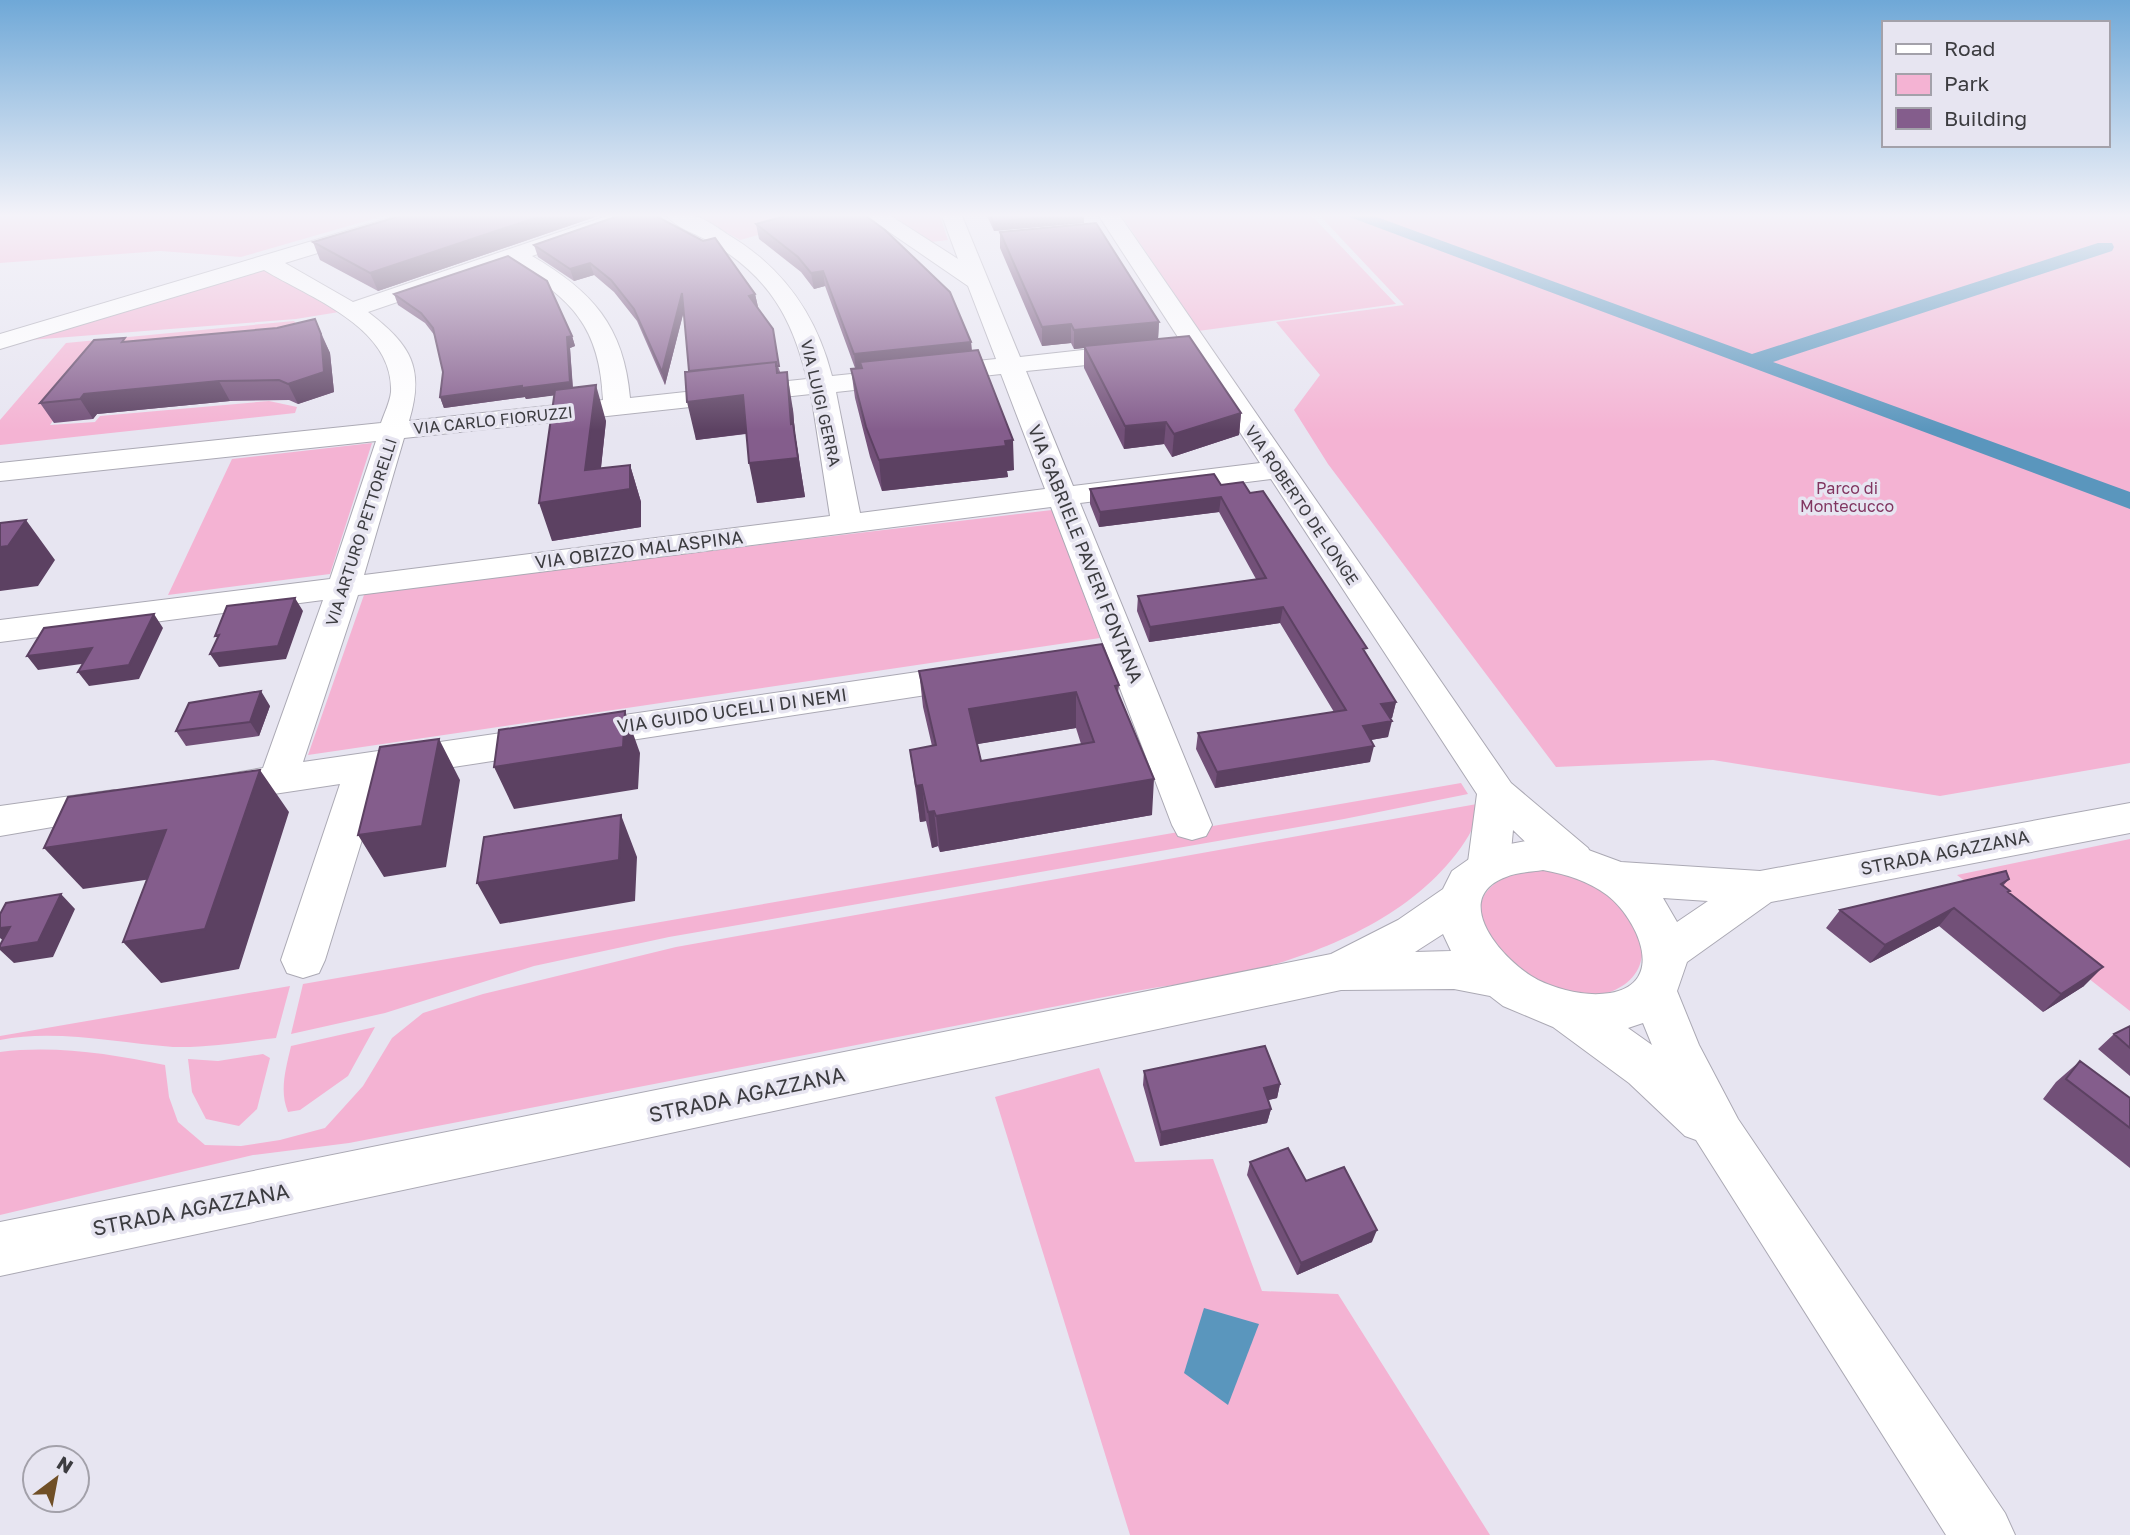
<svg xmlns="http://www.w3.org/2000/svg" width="2130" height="1535" font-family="'Golos Text',sans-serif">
  <rect width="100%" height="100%" fill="#e7e5f1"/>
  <!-- green -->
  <path fill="#f4b3d3" d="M0 216H383L241 257 160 251 0 263Z
    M697 216H824L740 240Z
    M882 216H940L948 240 931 242Z
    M1122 216H1312L1396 304 1198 331Z
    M1320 216H2130V763L1940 796 1713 760 1556 767 1328 464 1294 410 1320 375 1276 322 1404 305Z
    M262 269 339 312 296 319 30 340Z
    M294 321 310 340 97 358 50 425 95 422 100 416 269 401 297 407 295 413 0 445V420L66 343Z
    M372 443 330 574 168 595 232 459Z
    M1052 510 1100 638 308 755 365 592Z
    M1461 783 1468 794 1344 819 669 937 534 966 385 1013 291 1034 303 984Z
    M1477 804C1475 814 1474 827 1469 835 1424 910 1332 950 1251 971 1210 981 1166 985 1125 993L349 1143 253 1155 0 1215V1052C55 1045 111 1054 165 1065L169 1097 178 1122 205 1145 241 1146 280 1140 325 1128 363 1086 392 1038 423 1013 483 994 676 947Z
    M2130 839V1011L1957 875Z
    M1534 869C1551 870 1570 871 1586 879 1598 886 1621 900 1629 911 1650 942 1648 978 1610 992 1529 1021 1409 890 1534 869Z
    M290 986 276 1038C243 1042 207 1048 173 1047 117 1043 56 1029 0 1040V1036Z
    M375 1027 348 1076 300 1110 288 1112C279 1091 286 1068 291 1046Z
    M263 1054 270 1058 257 1109 239 1126 206 1119 192 1092 188 1059 218 1061Z
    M1099 1068 1135 1162 1213 1159 1262 1291 1338 1294 1490 1535H1130L995 1097Z"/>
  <!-- water -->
  <path fill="#5a96bd" d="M1204 1308 1259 1324 1228 1405 1184 1373Z"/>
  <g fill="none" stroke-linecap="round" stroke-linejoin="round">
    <!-- canal -->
    <path fill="#5a96bd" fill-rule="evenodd" d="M1347 216H1374L1752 354 2098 243H2112L2114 247 2112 251 1773 362 2130 492V509Z"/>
    <!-- minor casing -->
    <g stroke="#aba9b4" stroke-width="2">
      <path id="minor" d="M396 216H429L426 220 285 263 353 302 607 216H639L636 220 532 256C592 291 624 326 630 398L807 379C792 317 769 278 714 244 700 235 677 229 667 216 675 216 686 215 694 216 705 218 718 228 727 234 783 267 816 314 832 376L996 359 968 286 866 216H891L958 259 942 216H962L1020 357 1137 344 1146 347 1150 352 1146 357 1137 360 1026 371 1073 486 1260 463 1099 216H1120L1511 783 1588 848 1594 859 1588 870C1556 880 1535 850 1513 830L1510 862 1504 873 1489 878 1474 873 1468 862 1477 794 1271 479 1080 503 1212 825 1206 836 1192 840 1178 836 1172 825 1051 507 358 595 303 762 972 664 985 668 990 676 985 684 972 688 381 778 325 960 319 973 303 978 287 973 281 960 340 784 215 803 201 799 195 789 201 779 263 768 323 600 0 642V620L330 579 376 441 0 481V463L381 423C384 414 390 402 391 392 394 327 310 298 264 270L0 349V334ZM512 263C572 299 600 327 603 400L409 421C425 368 411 345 368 312ZM1001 374 1045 489 860 513 836 392ZM811 394 830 516 364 575 404 438Z
        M114 790 128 794 134 804 128 814 0 836V806Z"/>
    </g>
    <!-- major casing -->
    <g stroke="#aba9b4" stroke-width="2">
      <path id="major" d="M2130 803V833L1771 902 1687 962 1677 991 1699 1045 1738 1119 2005 1513 2015 1535H1946L1696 1140 1685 1136 1629 1083 1553 1027 1503 1006 1490 996 1454 989 1341 990 0 1276V1222L1331 954 1398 920 1443 889 1452 871 1479 852 1494 847 1543 838 1583 848 1621 862 1760 871ZM1543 870C1566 874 1588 881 1607 895 1637 918 1668 983 1610 993 1586 997 1559 990 1538 980 1505 963 1447 899 1506 877 1517 872 1531 872 1543 870ZM1663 898 1708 901 1677 922ZM1443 934 1451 951 1415 952ZM1643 1023 1652 1045 1628 1028Z"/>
    </g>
    <!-- minor -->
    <use href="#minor" fill="#fff" fill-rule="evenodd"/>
    <!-- major -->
    <use href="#major" fill="#fff" fill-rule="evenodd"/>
  </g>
  <!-- wall -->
  <path fill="#725078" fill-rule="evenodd" d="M400 216H598L378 291 320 260 313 242Z
    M987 216H1084V223L994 231Z
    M756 224 971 342 972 351 1014 470 1007 471 1008 477 882 491 870 457 855 398 851 369 855 368 825 286 814 289 801 272 759 239Z
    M1000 232 1159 322 1158 339 1241 413 1239 435 1172 457 1164 444 1124 449 1084 368V348L1074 349 1071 343 1042 346 1000 248Z
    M534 245 755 294 758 307 793 410 795 434 805 497 757 503 746 434 696 440 689 371 684 311 665 385 637 321 614 292 594 275 574 281 538 257Z
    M394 294 572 336 575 346 570 348 573 388 606 421 601 468 630 465 641 502V527L552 541 554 395 526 399 525 397 444 408 440 397 443 372 435 336 425 323 398 305Z
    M315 319 330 353 334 392 298 404 289 400 230 401 97 414 93 419 54 423 40 403 128 342 277 328Z
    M1221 485 1250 493 1366 654 1396 702 1392 718H1390L1388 737 1371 740 1370 762 1215 788 1196 749 1198 733 1334 712 1280 623 1149 642 1137 611 1138 596 1256 579 1219 512 1099 527 1090 504V489Z
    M919 671 1119 685 1118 693 1152 815 940 852 938 846 932 848 926 821 920 822 910 750 932 746 923 707ZM1076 728 1081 744 981 761 977 744Z
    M270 706 259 736 186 746 176 731Z
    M2009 879 2003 886 2084 986 2043 1012 1939 926 1870 963 1826 928 1840 910Z
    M2130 1026V1076L2098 1049 2114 1034Z
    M2080 1061 2130 1098V1168L2043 1099 2056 1082Z
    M1144 1071 1280 1084 1277 1098 1268 1100 1271 1109 1267 1123 1160 1146 1143 1085Z
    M1250 1162 1306 1181 1372 1242 1297 1275 1247 1175Z"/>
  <!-- shaded-wall -->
  <path fill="#5c4162" d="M541 216H598L378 291 370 273Z
    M1058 216H1084V223L994 231 993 222Z
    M590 263 594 275 574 281 570 269Z
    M823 271 825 286 814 289 811 273Z
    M682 293 685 306 665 385 662 372Z
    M755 294 758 307 749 296Z
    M1159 322 1158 340 1074 349V330Z
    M1071 324V343L1042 346V327Z
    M321 334 330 353 334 392 298 404 288 384Z
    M572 336 575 346 570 348 573 393 526 399 525 397 444 408 440 397 567 337Z
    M971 342 972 359 860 362 861 370 856 371 854 354Z
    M787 372 793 410 795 434 805 497 757 503 749 463 791 424Z
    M219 381 230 401 97 414 93 419 80 399 84 394Z
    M596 385 606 421 598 494 630 465 641 502V527L552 541 539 503 585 470Z
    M743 395 751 433 696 440 687 402Z
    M1241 413 1239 435 1172 457 1174 434Z
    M1166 422 1164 444 1124 449 1125 426Z
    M1013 440 1014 470 1007 471 1008 477 882 491 879 460Z
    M1221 497 1219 512 1099 527 1100 512Z
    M26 520 55 560 38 586 0 591V547Z
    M295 598 303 611 286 659 219 667 210 654Z
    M1283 607 1280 623 1149 642 1150 627Z
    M154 614 163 628 139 679 89 686 78 672Z
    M92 648 103 661 38 670 27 656Z
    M261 691 270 706 259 736 250 722Z
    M1076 692V728L972 745 969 709Z
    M1396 702 1392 718 1377 720 1381 704Z
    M625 711 640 753 638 789 514 809 494 767Z
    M1392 721 1388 737 1359 742 1363 726Z
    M439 739 460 780 446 867 384 877 358 835Z
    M1374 746 1370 762 1215 788 1217 772Z
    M260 770 289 812 239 969 161 983 123 942Z
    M1154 779 1152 815 940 852 936 816Z
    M922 785 926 821 920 822 916 786Z
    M934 811 938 846 932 848 928 812Z
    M621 815 637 857 635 901 500 924 477 883Z
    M166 830 200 872 83 889 44 848Z
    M61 894 75 909 53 957 14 963 0 950V948Z
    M1954 908 1939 926 1870 963 1885 945Z
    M10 927 7 944 0 938V928Z
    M2103 967 2084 986 2043 1012 2061 994Z
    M1280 1084 1277 1098 1261 1102 1264 1088Z
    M1271 1109 1267 1123 1160 1146 1161 1132Z
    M1377 1230 1372 1242 1297 1275 1301 1263Z"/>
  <!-- building -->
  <path fill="#845d8c" stroke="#5c4162" stroke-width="2" fill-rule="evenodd" d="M400 216H541L370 273 313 242Z
    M618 216H656L703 241 715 238 755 294 749 296 773 329 779 366H776V362L689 371 682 293 662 372 634 309 611 280 590 263 570 269 534 245Z
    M786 216H866L885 230 950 292 971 342 854 354 823 271 811 273 798 257 756 224Z
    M991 216H1058L993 222Z
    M1096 223 1159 322 1074 330 1071 324 1042 327 1000 232Z
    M508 256 547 281 572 336 567 337 570 382 522 388V386L440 397 443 372 433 328 421 313 394 294Z
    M315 319 321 334 324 372 288 384 279 380 219 381 84 394 80 399 40 403 94 340 125 338 122 342 277 328Z
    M1189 336 1241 413 1174 434 1166 422 1125 426 1084 346Z
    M978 350 1013 440 1005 441 1006 446 879 460 866 427 851 369 862 368 860 362Z
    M776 362 777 373 787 372 791 424 793 423 798 458 749 463 743 395 687 402 685 372Z
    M596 385 585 470 630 465V489L539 503 555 390Z
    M1214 474 1221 485 1243 482 1250 493 1263 491 1367 648 1363 649 1396 702 1381 704 1392 721 1363 726 1374 746 1217 772 1198 733 1346 710 1283 607 1150 627 1138 596 1266 578 1221 497 1100 512 1090 489Z
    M26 520 8 546 0 547V523Z
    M295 598 278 646 210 654 219 635 215 636 227 606Z
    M154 614 129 665 78 672 92 648 27 656 44 628Z
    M1102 644 1119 685 1115 686 1154 779 936 816 934 811 928 812 922 785 916 786 910 750 936 745 919 671ZM1076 692 1094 742 981 761 969 709Z
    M261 691 250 722 176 731 189 703Z
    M625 711 623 747 494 767 499 730Z
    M439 739 422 826 358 835 380 747Z
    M260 770 205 929 123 942 166 830 44 848 68 797Z
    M621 815 619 860 477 883 484 837Z
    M2006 871 2009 879 2001 884 2010 891 2008 892 2103 967 2061 994 1954 908 1885 945 1840 910Z
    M61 894 38 942 0 948V945L10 927 0 928V914L6 903Z
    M2130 1026V1048L2114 1034Z
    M1265 1046 1280 1084 1264 1088 1271 1109 1161 1132 1144 1071Z
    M2080 1061 2130 1098V1128L2066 1079Z
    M1288 1148 1306 1181 1344 1167 1377 1230 1301 1263 1250 1162Z"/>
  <!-- sky -->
  <linearGradient id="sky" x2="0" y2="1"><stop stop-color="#6fa8d7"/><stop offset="0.5" stop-color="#f4f3f9"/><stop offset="1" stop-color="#f4f3f9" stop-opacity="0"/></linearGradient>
  <rect width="2130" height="431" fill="url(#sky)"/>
  <g text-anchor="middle" stroke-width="7" stroke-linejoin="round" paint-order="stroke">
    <!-- far-street labels -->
    <g font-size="16" fill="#3c3c40" stroke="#e7e5f1">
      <text transform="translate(821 403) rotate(77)" y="6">VIA LUIGI GERRA</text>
      <text transform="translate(493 420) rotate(-6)" y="6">VIA CARLO FIORUZZI</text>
      <text transform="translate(1302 505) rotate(56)" y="6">VIA ROBERTO DE LONGE</text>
      <text transform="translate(361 532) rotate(-72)" y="6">VIA ARTURO PETTORELLI</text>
    </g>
    <!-- far-park labels -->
    <g font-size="16" fill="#813560" stroke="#e7e5f1">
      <text x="1847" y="494">Parco di<tspan x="1847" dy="18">Montecucco</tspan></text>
    </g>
    <!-- street labels -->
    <g font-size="18" fill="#3c3c40" stroke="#e7e5f1">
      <text transform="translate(639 550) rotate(-7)" y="6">VIA OBIZZO MALASPINA</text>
      <text transform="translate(1085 554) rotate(68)" y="6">VIA GABRIELE PAVERI FONTANA</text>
      <text transform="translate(732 711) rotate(-8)" y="6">VIA GUIDO UCELLI DI NEMI</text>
      <text transform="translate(1945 853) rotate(-11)" y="6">STRADA AGAZZANA</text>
    </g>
    <!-- near-street labels -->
    <g font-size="21" fill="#3c3c40" stroke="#e7e5f1">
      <text transform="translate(747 1095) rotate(-12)" y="7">STRADA AGAZZANA</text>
      <text transform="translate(191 1210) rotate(-11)" y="7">STRADA AGAZZANA</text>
    </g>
  </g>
  <!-- legend -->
  <rect x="1882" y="21" width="228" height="126" fill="#e7e5f1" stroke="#a3a1aa" stroke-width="2"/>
  <rect x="1896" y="44" width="35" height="10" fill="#ffffff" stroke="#a3a1aa" stroke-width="2"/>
  <text x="1944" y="56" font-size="21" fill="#3c3c40">Road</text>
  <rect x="1896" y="74" width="35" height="21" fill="#f4b3d3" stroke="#a3a1aa" stroke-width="2"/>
  <text x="1944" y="91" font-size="21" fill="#3c3c40">Park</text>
  <rect x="1896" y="108" width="35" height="21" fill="#845d8c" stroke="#a3a1aa" stroke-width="2"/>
  <text x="1944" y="126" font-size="21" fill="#3c3c40">Building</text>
  <!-- north arrow -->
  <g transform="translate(56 1479) rotate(32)"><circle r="33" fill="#e7e5f1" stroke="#a3a1aa" stroke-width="2"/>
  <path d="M0-5L12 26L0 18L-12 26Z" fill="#704f26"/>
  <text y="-10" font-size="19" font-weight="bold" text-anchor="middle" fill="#3c3c40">N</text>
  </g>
</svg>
